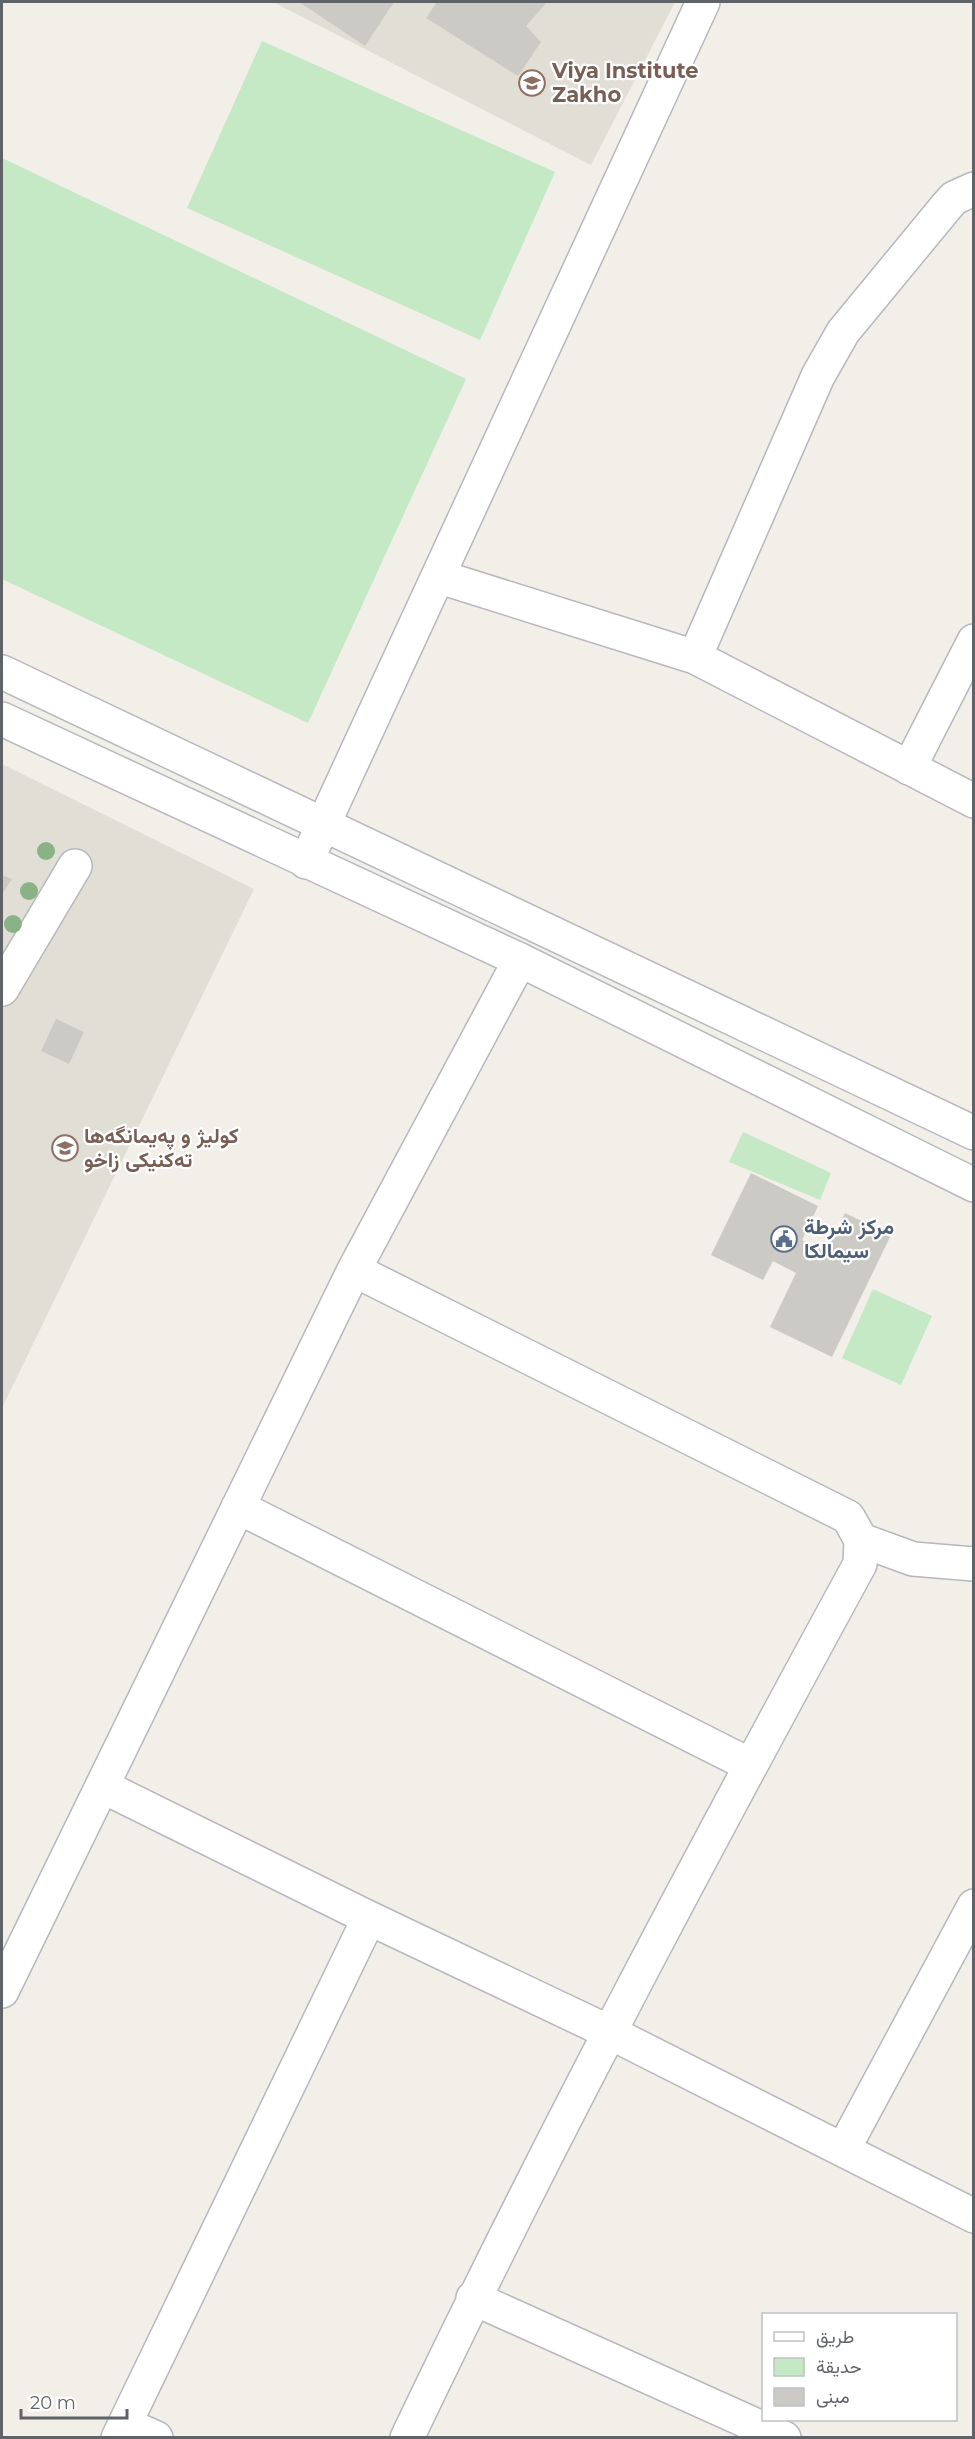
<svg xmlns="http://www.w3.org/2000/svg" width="975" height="2439" font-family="Montserrat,Vazirmatn,sans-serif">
  <rect width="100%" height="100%" fill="#f1efe8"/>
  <!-- education -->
  <path fill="#e1ded6" d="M273 2H675L591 165Z
    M2 764 254 889 2 1408Z"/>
  <!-- green -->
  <path fill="#c5e8c5" d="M262 41 555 172 480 340 187 208Z
    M2 158 466 379 308 723 2 579Z
    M743 1132 831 1173 820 1200 729 1162Z
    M873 1289 932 1316 901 1385 842 1358Z"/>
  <!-- building -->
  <path fill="#cccac5" d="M299 2H394L365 46Z
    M437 2H547L526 26 541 42 518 76 426 18Z
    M2 875 12 879 2 894Z
    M56 1019 84 1032 69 1064 41 1051Z
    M751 1173 818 1206 802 1240 826 1252 845 1213 891 1235 832 1357 770 1327 796 1273 773 1261 763 1280 711 1255Z"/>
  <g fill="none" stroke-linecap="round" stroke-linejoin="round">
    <!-- street casing -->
    <g stroke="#b5b8bc" stroke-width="36">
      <path id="street" d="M440 577 695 657 974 801
        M695 657 818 376 843 332 946 207 954 198 974 189
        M909 768 974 641
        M306 862 703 2
        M2 989 75 866
        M354 1270 848 1517 861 1540 860 1564C703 1852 548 2142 407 2438
        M238 1507 750 1765
        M861 1540 913 1559 974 1564
        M102 1786 369 1918 611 2033 974 2216
        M2 1991 354 1270 520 960
        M843 2150 974 1906
        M473 2298 784 2438
        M125 2424 156 2438
        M118 2438 369 1918"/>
    </g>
    <!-- secondary casing -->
    <g stroke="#b6babf" stroke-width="36">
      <path id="secondary" d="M2 672 974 1133
        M2 719 520 960 974 1185"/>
    </g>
    <!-- street -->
    <use href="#street" stroke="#fff" stroke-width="33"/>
    <!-- secondary -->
    <use href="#secondary" stroke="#fff" stroke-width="33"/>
  </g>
  <!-- trees -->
  <g fill="#89b387">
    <circle cx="46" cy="851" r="9"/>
    <circle cx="29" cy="891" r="9"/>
    <circle cx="13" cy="924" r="9"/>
  </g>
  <!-- icons -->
  <defs>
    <g id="university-ring" transform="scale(1.35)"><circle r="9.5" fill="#fff" stroke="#8d6e63" stroke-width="1.5"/><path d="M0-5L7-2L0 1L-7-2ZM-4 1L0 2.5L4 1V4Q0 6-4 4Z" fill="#8d6e63"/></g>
    <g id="civic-ring" transform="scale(1.35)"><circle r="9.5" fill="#fff" stroke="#5c6f8a" stroke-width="1.5"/><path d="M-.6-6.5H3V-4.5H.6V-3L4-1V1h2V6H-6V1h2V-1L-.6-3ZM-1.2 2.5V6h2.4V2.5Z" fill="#5c6f8a"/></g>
  </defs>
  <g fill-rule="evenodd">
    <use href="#university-ring" x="532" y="83"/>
    <use href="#university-ring" x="65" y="1148"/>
    <use href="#civic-ring" x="784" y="1239"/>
  </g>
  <g text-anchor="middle" stroke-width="4.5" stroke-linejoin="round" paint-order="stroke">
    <!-- education labels -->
    <g font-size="21" font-weight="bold" fill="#785e54" stroke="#fff" text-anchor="start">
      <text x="552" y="78">Viya Institute<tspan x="552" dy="24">Zakho</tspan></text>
      <text x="84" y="1143">كوليژ و په‌يمانگه‌ها<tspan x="84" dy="24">ته‌كنيكى زاخو</tspan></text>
    </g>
    <!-- service labels -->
    <g font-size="21" font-weight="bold" fill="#4e5e75" stroke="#fff" text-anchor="start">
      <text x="804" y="1234">مركز شرطة<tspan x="804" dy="24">سيمالكا</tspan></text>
    </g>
  </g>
  <!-- border -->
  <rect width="975" height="2439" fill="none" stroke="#5f6368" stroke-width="6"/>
  <!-- legend -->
  <rect x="762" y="2313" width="195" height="108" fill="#ffffff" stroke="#bfc1c3" stroke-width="1.5"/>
  <rect x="774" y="2332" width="30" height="9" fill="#ffffff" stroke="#bfc1c3" stroke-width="1.5"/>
  <text x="816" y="2343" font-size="18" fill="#5f6368">طريق</text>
  <rect x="774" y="2358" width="30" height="18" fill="#c5e8c5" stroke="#bfc1c3" stroke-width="1.5"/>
  <text x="816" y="2373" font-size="18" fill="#5f6368">حديقة</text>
  <rect x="774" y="2388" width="30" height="18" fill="#cccac5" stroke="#bfc1c3" stroke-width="1.5"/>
  <text x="816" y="2403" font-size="18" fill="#5f6368">مبنى</text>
  <!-- scale -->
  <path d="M21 2409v9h106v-9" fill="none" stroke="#5f6368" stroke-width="3"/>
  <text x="30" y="2409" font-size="18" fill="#5f6368" stroke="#ffffff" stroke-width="4.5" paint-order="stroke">20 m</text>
</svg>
